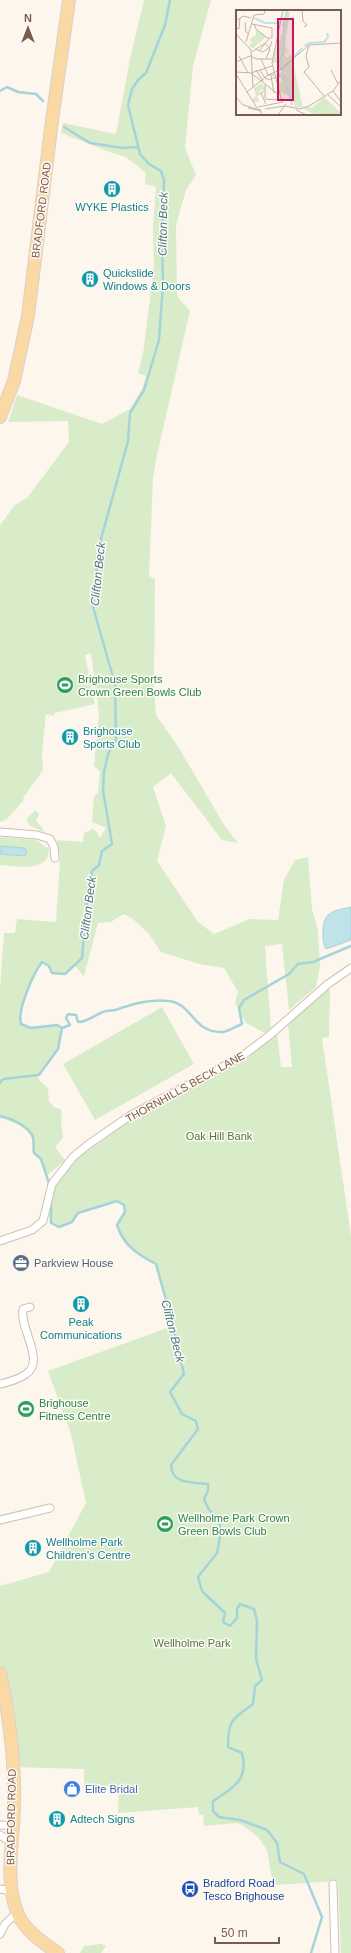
<svg xmlns="http://www.w3.org/2000/svg" width="351" height="1953" font-family="Arial,sans-serif">
  <rect width="100%" height="100%" fill="#fdf6ec"/>
  <!-- green -->
  <path fill="#d8ecc9" d="M144 0H211L193 66 185 148 196 175 186 190 176 225 177 296 190 311 157 455 153 478 149 576 155 579 154 690 156 715 179 748 224 825 238 843 222 840 171 773 153 787 166 826 157 861 198 922 214 934 250 919 278 920 284 880 295 860 308 857 312 909 318 930 320 966 316 987 289 1010 282 944 265 946 271 1030 265 1033 246 1023 235 1003 238 992 224 968 199 964 161 952 149 934 132 918 123 914 111 922 98 923 84 976 75 966 65 974 52 973 49 966 42 963C33 974 17 1010 21 1024L31 1028 57 1025 62 1028 58 1049 37 1076 40 1081 48 1088 49 1101 55 1108H59L62 1112 61 1121 63 1138 55 1147 65 1160 49 1174H46L41 1159 34 1154C33 1149 33 1143 32 1138 28 1127 10 1120 0 1118V989L4 933H15L17 919 56 922 60 860 57 840 83 842 84 833 91 830 92 828 97 832 100 838 106 828 92 822 94 797 98 793 100 771 94 766 99 713 91 653 85 655 95 704 55 713 54 716 46 714 42 753 43 770 23 798 24 800 6 820 0 822V525L15 505 27 498 69 442 68 421 8 422 17 395 102 424 130 409 142 389 146 376 138 373 143 354 154 266 153 227 156 187 145 184 146 173 126 157 107 151 61 133 63 123 116 134 130 59Z
    M35 810 39 814 36 820 45 832 30 826 26 820Z
    M0 837 36 840 49 849C49 873 16 866 0 865Z
    M325 988 330 990 329 1037 322 1038 351 1236V1953H341L338 1881 273 1885 267 1850 258 1837 244 1826 237 1823 204 1826 203 1815H199L198 1807 118 1813 119 1787 84 1785V1769L13 1767 0 1673V1586L49 1572 86 1503 71 1434 48 1371 173 1326 156 1264C137 1254 124 1247 117 1225L125 1212 124 1205 117 1201 78 1213 72 1222 59 1227 51 1223 50 1195 56 1182 71 1163 139 1114 244 1061 277 1034 281 1067H292L288 1024Z
    M162 1007 194 1064 95 1120 63 1064Z
    M101 1944 106 1946 101 1953H80L84 1946Z"/>
  <!-- water -->
  <path fill="#bfe3e8" stroke="#a5d3da" d="M0 846 24 848 27 851 25 856 0 854Z
    M351 907V940L326 949C323 944 323 938 323 933 323 912 332 911 351 907Z"/>
  <g fill="none" stroke-linecap="round" stroke-linejoin="round">
    <!-- stream -->
    <path stroke="#a5d3da" stroke-width="2.5" d="M0 91 7 87 18 92 36 94 43 101
      M64 127 90 143 123 148 138 147
      M62 1028 70 1025 66 1018 68 1014 76 1015 78 1022C88 1022 94 1015 103 1012 107 1010 111 1011 115 1010 134 1004 149 999 169 1001 193 1004 193 1033 222 1032 228 1032 236 1026 242 1024L239 1008 244 1000 289 974 298 964 313 962 351 946
      M0 1083 3 1079 39 1075 58 1049 62 1028 57 1025 31 1028 21 1024C17 1010 33 974 42 962L49 966 52 973 65 974 82 958 86 908 92 871 99 865 102 851 112 844 103 790 104 772 108 754 116 740 115 684 93 607 96 576 101 539 128 441 130 413 144 390 159 340 163 284 162 245 164 180 161 171 149 164 140 154 128 105 132 89 138 80 146 73 165 25 170 0
      M0 1116C10 1118 29 1126 33 1137 34 1141 33 1148 34 1153L41 1159 50 1186
      M51 1203V1223L59 1227 72 1222 78 1213 117 1201 124 1205 125 1212 117 1225C124 1246 137 1254 156 1264L170 1314 184 1374 170 1392 182 1414 196 1421 198 1429 171 1465C172 1485 192 1482 208 1484V1491L204 1499 209 1510 220 1519V1537L217 1553 198 1577 202 1591 225 1613 223 1622 230 1626 237 1618V1609L240 1604 254 1609 257 1621 256 1659 262 1680 255 1686 253 1704C232 1719 228 1720 228 1747L242 1753C249 1780 233 1788 213 1801V1811L219 1817 240 1820 267 1830 277 1843 280 1862 304 1874 322 1917 311 1953"/>
    <!-- minor casing -->
    <g stroke="#d1beb0" stroke-width="9">
      <path id="minor" d="M0 832 37 835 50 839 54 847 55 858
        M0 1241 32 1230 43 1221 52 1184 73 1157 89 1144 131 1115 241 1057 270 1035 328 984 351 968
        M0 1384C9 1382 19 1379 26 1374 46 1361 19 1328 23 1309L30 1307
        M0 1520 50 1508
        M0 1825 14 1826
        M0 1835 12 1843
        M333 1884 335 1953
        M0 1889 11 1891
        M0 1934 5 1924 17 1913"/>
    </g>
    <!-- primary casing -->
    <g stroke="#dad1cd" stroke-width="14">
      <path id="primary" d="M0 417 14 381 28 316 51 128 69 0
        M0 1673C9 1711 15 1764 14 1803 14 1839 4 1878 17 1912 23 1929 43 1943 58 1953"/>
    </g>
    <!-- minor -->
    <use href="#minor" stroke="#fff" stroke-width="7"/>
    <!-- primary -->
    <use href="#primary" stroke="#fbd9a5" stroke-width="12"/>
  </g>
  <!-- icons -->
  <defs>
    <g id="building-disc" transform="scale(0.9)"><circle r="9.5" fill="#0f9aa8" stroke="#fffaf3"/><path d="M-4-6H4V6H1V3H-1V6H-4ZM-2.5-4.3h1.7v1.8h-1.7ZM.8-4.3h1.7v1.8H.8ZM-2.5-1h1.7V.8h-1.7ZM.8-1h1.7V.8H.8Z" fill="#fff"/></g>
    <g id="stadium-disc" transform="scale(0.9)"><circle r="9.5" fill="#2e9e5b" stroke="#fffaf3"/><path d="M0-5a6.5 5 0 1 0 0 10a6.5 5 0 1 0 0-10ZM-3.5-1.8h7v3.6h-7Z" fill="#fff"/></g>
    <g id="office-disc" transform="scale(0.9)"><circle r="9.5" fill="#5c6f8a" stroke="#fffaf3"/><path d="M-6-3h4V-5.5h4V-3h4V5H-6ZM-1-4.5V-3h2v-1.5ZM-6 0V1H6V0Z" fill="#fff"/></g>
    <g id="shop-disc" transform="scale(0.9)"><circle r="9.5" fill="#3f7fe0" stroke="#fffaf3"/><path d="M-5-2.5h2.3a2.7 3.5 0 0 1 5.4 0H5L5.5 6h-11ZM-1.5-2.5h3a1.5 2.3 0 0 0-3 0Z" fill="#fff"/></g>
    <g id="bus-disc" transform="scale(0.9)"><circle r="9.5" fill="#1a4fb4" stroke="#fffaf3"/><path d="M-5-6H5V4H4V6H2V4H-2V6H-4V4H-5ZM-3.5-4V0h7V-4ZM-3.5 1.2v1.5H-2V1.2ZM2 1.2v1.5H3.5V1.2Z" fill="#fff"/></g>
  </defs>
  <g fill-rule="evenodd">
    <use href="#building-disc" x="112" y="189"/>
    <use href="#building-disc" x="90" y="279"/>
    <use href="#stadium-disc" x="65" y="685"/>
    <use href="#building-disc" x="70" y="737"/>
    <use href="#office-disc" x="21" y="1263"/>
    <use href="#building-disc" x="81" y="1304"/>
    <use href="#stadium-disc" x="26" y="1409"/>
    <use href="#stadium-disc" x="165" y="1524"/>
    <use href="#building-disc" x="33" y="1548"/>
    <use href="#shop-disc" x="72" y="1789"/>
    <use href="#building-disc" x="57" y="1819"/>
    <use href="#bus-disc" x="190" y="1889"/>
  </g>
  <g text-anchor="middle" stroke-width="3" stroke-linejoin="round" paint-order="stroke">
    <!-- culture labels -->
    <g font-size="11" fill="#0d838f" stroke="#fffaf3" text-anchor="start">
      <text x="112" y="211" text-anchor="middle">WYKE Plastics</text>
      <text x="103" y="277">Quickslide<tspan x="103" dy="13">Windows &amp; Doors</tspan></text>
      <text x="83" y="735">Brighouse<tspan x="83" dy="13">Sports Club</tspan></text>
      <text x="81" y="1326" text-anchor="middle">Peak<tspan x="81" dy="13">Communications</tspan></text>
      <text x="46" y="1546">Wellholme Park<tspan x="46" dy="13">Children's Centre</tspan></text>
      <text x="70" y="1823">Adtech Signs</text>
    </g>
    <!-- street labels -->
    <g font-size="11" fill="#7a5c4d" stroke="#fffaf3">
      <text transform="translate(41 210) rotate(-83)" y="4">BRADFORD ROAD</text>
      <text transform="translate(185 1087) rotate(-29)" y="4">THORNHILLS BECK LANE</text>
      <text transform="translate(11 1817) rotate(-89)" y="4">BRADFORD ROAD</text>
    </g>
    <!-- leisure labels -->
    <g font-size="11" fill="#27864d" stroke="#fffaf3" text-anchor="start">
      <text x="78" y="683">Brighouse Sports<tspan x="78" dy="13">Crown Green Bowls Club</tspan></text>
      <text x="39" y="1407">Brighouse<tspan x="39" dy="13">Fitness Centre</tspan></text>
      <text x="178" y="1522">Wellholme Park Crown<tspan x="178" dy="13">Green Bowls Club</tspan></text>
    </g>
    <!-- park labels -->
    <g font-size="11" fill="#537a41" stroke="#fffaf3">
      <text x="219" y="1140">Oak Hill Bank</text>
      <text x="192" y="1647">Wellholme Park</text>
    </g>
    <!-- service labels -->
    <g font-size="11" fill="#4e5e75" stroke="#fffaf3" text-anchor="start">
      <text x="34" y="1267">Parkview House</text>
    </g>
    <!-- shop labels -->
    <g font-size="11" fill="#366cbe" stroke="#fffaf3" text-anchor="start">
      <text x="85" y="1793">Elite Bridal</text>
    </g>
    <!-- transit labels -->
    <g font-size="11" fill="#164399" stroke="#fffaf3" text-anchor="start">
      <text x="203" y="1887">Bradford Road<tspan x="203" dy="13">Tesco Brighouse</tspan></text>
    </g>
    <!-- water labels -->
    <g font-size="12" font-style="italic" fill="#437c86" stroke="#fffaf3">
      <text transform="translate(163 224) rotate(-89)" y="4">Clifton Beck</text>
      <text transform="translate(98 574) rotate(-84)" y="4">Clifton Beck</text>
      <text transform="translate(88 908) rotate(-83)" y="4">Clifton Beck</text>
      <text transform="translate(173 1331) rotate(76)" y="4">Clifton Beck</text>
    </g>
  </g>
  <!-- overview -->
  <g transform="translate(236 10)">
    <rect width="105" height="105" fill="#fdf6ec"/>
    <path d="M50 2H54L49 33 52 44 49 41V45L51 48 55 44 67 98 59 97 56 87 43 82 42 75 46 71 44 66 50 64 42 53H37L38 43 45 27 43 25H48L49 17 45 15 47 14ZM20 20 29 25 28 29 16 39 13 35 16 33 14 29 20 25ZM26 73 29 79 23 81 26 84 21 86 23 91 18 93 16 89 20 86 18 78ZM88 87 105 103V105H80L68 99 72 97 76 98Z" fill="#d8ecc9"/>
    <path fill="none" stroke="#bfe3e8" stroke-width="2" d="M18 8 29 13H44M68 36 73 33 88 32 92 27 91 23M58 47 66 38M45 59 42 54 47 44 48 13 51 0M46 59 56 95"/>
    <path fill="none" stroke="#c5b3a7" stroke-width="1" d="M66 0 67 11 71 15 68 17M18 5 28 4 29 0M0 11 7 6 15 8M9 12 10 22 13 24M16 14 36 18V28H31L20 19 18 14M0 18 3 19 4 8M0 24 15 40 17 78M10 32 18 5M73 35 70 46 73 57 68 62 88 86M19 39 27 42 34 37 36 31M23 41 33 29M16 42 29 33 34 39 30 49M3 46 12 63M25 49 32 65H38M0 52 14 46 21 49H36M20 60 27 71M24 60 29 68 34 70M95 60 102 74M0 62 15 63 43 85M15 63 36 56M0 64 21 98M35 66 38 83M34 69 44 66V63M28 81 25 83 30 94M97 81 105 92M11 82 32 65 44 60 73 35 105 33M92 85 105 97M0 87 7 95 25 100M29 88V75M29 89 42 90M46 92 36 53 47 0M49 96 64 99 73 96 97 81 105 70M22 97 47 92M12 98 25 101V104M29 99 49 96M60 100 71 105M42 105 50 94"/>
    <path fill="#c2185b" fill-opacity="0.15" stroke="#c2185b" stroke-width="2" d="M42 9H57V90H42Z"/>
    <rect width="105" height="105" fill="none" stroke="#7a5c4d" stroke-width="2"/>
  </g>
  <!-- north arrow -->
  <g transform="translate(28 28)" stroke="#fffaf3" stroke-width="3" paint-order="stroke">
  <path d="M0-3L7 15L0 10L-7 15Z" fill="#7a5c4d"/>
  <text y="-6" font-size="11" font-weight="bold" text-anchor="middle" fill="#7a5c4d">N</text>
  </g>
  <!-- scale -->
  <path d="M215 1937v6h64v-6" fill="none" stroke="#7a5c4d" stroke-width="2"/>
  <text x="221" y="1937" font-size="12" fill="#7a5c4d" stroke="#fffaf3" stroke-width="3" paint-order="stroke">50 m</text>
</svg>
